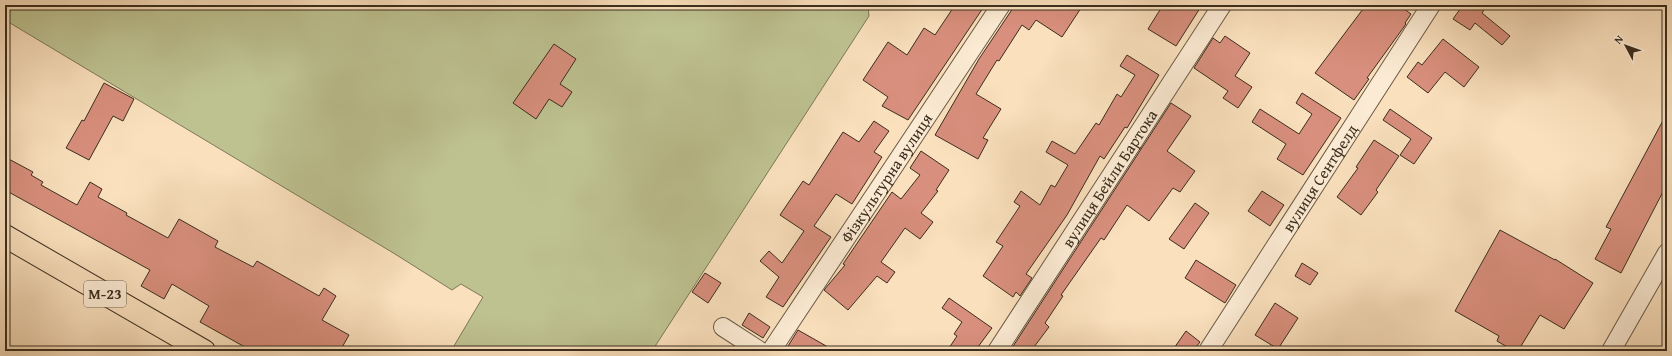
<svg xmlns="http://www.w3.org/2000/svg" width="1672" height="356" font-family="'Gentium Book Plus',serif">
  <rect width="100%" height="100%" fill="#fae0bd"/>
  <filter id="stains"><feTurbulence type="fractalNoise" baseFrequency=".005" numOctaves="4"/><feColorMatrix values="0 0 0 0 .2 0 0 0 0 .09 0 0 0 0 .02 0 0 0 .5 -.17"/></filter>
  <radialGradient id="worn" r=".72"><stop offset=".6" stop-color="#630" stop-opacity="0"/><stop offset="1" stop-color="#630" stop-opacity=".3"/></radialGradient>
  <!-- green -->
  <path fill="#bec291" stroke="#7c7858" d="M14 5H868L869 16 652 351H451L483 297 461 284 452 290 395 254 5 20Z"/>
  <!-- building -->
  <path fill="#d88f7d" stroke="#3b2e1e" d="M955 5H985L908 120 882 106 888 97 863 80 888 42 907 55 924 28 935 35Z
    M1015 5H1083L1062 37 1036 20 1029 30 1022 25 999 61 997 60 976 94 1001 109 983 138 988 140 978 159 935 135 979 59Z
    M1163 5H1202L1176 46 1148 29Z
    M1366 5H1399L1411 14 1405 23 1406 24 1367 78 1369 79 1354 100 1315 73Z
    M1463 5H1487L1482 13 1510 36 1502 45 1475 23 1470 30 1453 19Z
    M1225 36 1250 53 1235 76 1252 87 1238 108 1223 98 1228 91 1194 68 1213 38 1220 43Z
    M1443 39 1479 67 1464 87 1445 72 1428 93 1407 77 1418 62 1422 65Z
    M554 44 576 59 560 84 572 92 562 107 549 99 536 119 513 103Z
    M1127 55 1159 75 1127 128 1125 127 1104 159 1100 156 1067 215 1026 274 1032 278 1020 296 1016 292 1013 297 983 276 1003 246 996 242 1020 206 1014 202 1021 191 1040 205 1051 185 1055 187 1068 165 1046 152 1052 141 1075 154 1096 123 1099 125 1117 94 1121 97 1135 75 1120 66Z
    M104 83 134 99 123 121 113 116 89 160 66 148 82 120 84 121Z
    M1302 93 1341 118 1303 175 1277 159 1286 144 1252 122 1260 109 1299 134 1312 114 1296 103Z
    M1171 103 1191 116 1167 151 1195 171 1180 192 1173 188 1149 221 1127 205 1104 240 1101 238 1061 295 1063 296 1045 323 1049 327 1031 351H1010Z
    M1390 109 1432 138 1414 164 1400 155 1411 139 1383 120Z
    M1667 113V184L1621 273 1595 259 1611 229 1606 227Z
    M874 121 889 131 874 152 882 157 852 204 836 194 814 226 831 237 783 307 766 297 779 277 760 261 769 251 782 263 804 231 780 215 803 181 809 185 843 132 859 142Z
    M1374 140 1399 156 1376 190 1378 192 1361 215 1337 197 1358 168 1356 167Z
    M921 151 949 170 936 190 938 191 921 213 933 222 920 239 905 228 881 262 895 272 887 283 877 276 848 310 824 290 845 265 843 264 892 192 901 199 920 175 910 168Z
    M5 157 33 172 31 175 43 182 41 185 77 205 90 182 102 189 98 197 127 213 126 215 168 238 179 219 218 241 215 247 253 267 257 261 319 296 324 288 336 296 322 320 349 335 340 351H252L200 322 209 306 172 284 164 299 141 286 150 270 5 190Z
    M1262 191 1284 205 1270 226 1248 211Z
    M1195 203 1209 213 1184 249 1169 239Z
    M1500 230 1555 260V259L1593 283 1564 329 1540 315 1518 351H1514L1497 341 1499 336 1455 311Z
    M1196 260 1236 285 1225 303 1185 278Z
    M1302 263 1318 273 1310 285 1295 276Z
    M705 273 721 283 708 303 692 292Z
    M949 298 992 328 975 351H947L957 336 954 334 962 322 942 308Z
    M1275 303 1298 318 1278 349 1255 335Z
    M749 313 770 327 763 338 742 325Z
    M798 330 835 351H785Z
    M1186 331 1200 342 1193 351H1172Z"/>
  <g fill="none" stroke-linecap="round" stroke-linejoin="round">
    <!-- street casing -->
    <g stroke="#6b5a46" stroke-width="20">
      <g id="street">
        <path d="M723 327 760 351"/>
        <path id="s1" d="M771 351 1001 5"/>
        <path id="s2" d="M997 351 1222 5"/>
        <path id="s3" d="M1208 351 1431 5"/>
        <path d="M1611 351 1667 253"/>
      </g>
    </g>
    <!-- highway casing -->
    <g stroke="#3b2e1e" stroke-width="24">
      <path id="highway" d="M5 236 204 351"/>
    </g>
    <!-- street -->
    <use href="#street" stroke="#fcebd4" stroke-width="18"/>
    <!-- highway -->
    <use href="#highway" stroke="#fae0bd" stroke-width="22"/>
  </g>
  <g text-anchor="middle" stroke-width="3" stroke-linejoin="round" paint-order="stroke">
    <!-- shield labels -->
    <rect fill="#fcebd4" stroke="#756755" stroke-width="1" x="84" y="281" width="42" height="26" rx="3"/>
    <g font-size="15" font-weight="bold" fill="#3b2e1e">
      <text x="105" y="299">М-23</text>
    </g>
    <!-- street labels -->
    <g font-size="16" fill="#3b2e1e" stroke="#fcebd4">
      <text dy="6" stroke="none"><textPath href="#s1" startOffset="208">Фізкультурна вулиця</textPath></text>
      <text dy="6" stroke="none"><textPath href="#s2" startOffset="206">вулиця Бейли Бартока</textPath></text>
      <text dy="6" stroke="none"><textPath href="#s3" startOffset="206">вулиця Сентфелд</textPath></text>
    </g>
  </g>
  <!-- margin -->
  <rect width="1672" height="356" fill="none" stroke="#fae0bd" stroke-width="20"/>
  <rect x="6" y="6" width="1660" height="344" fill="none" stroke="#3b2e1e" stroke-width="2"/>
  <rect x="10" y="10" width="1652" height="336" fill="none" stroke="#3b2e1e"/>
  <!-- north arrow -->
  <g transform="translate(1626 46) rotate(311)" stroke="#fcebd4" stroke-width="3" paint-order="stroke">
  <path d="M0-3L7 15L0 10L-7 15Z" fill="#3b2e1e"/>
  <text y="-6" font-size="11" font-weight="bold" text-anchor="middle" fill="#3b2e1e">N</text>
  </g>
  <rect width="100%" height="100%" filter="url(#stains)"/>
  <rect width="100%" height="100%" fill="url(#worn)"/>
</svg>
